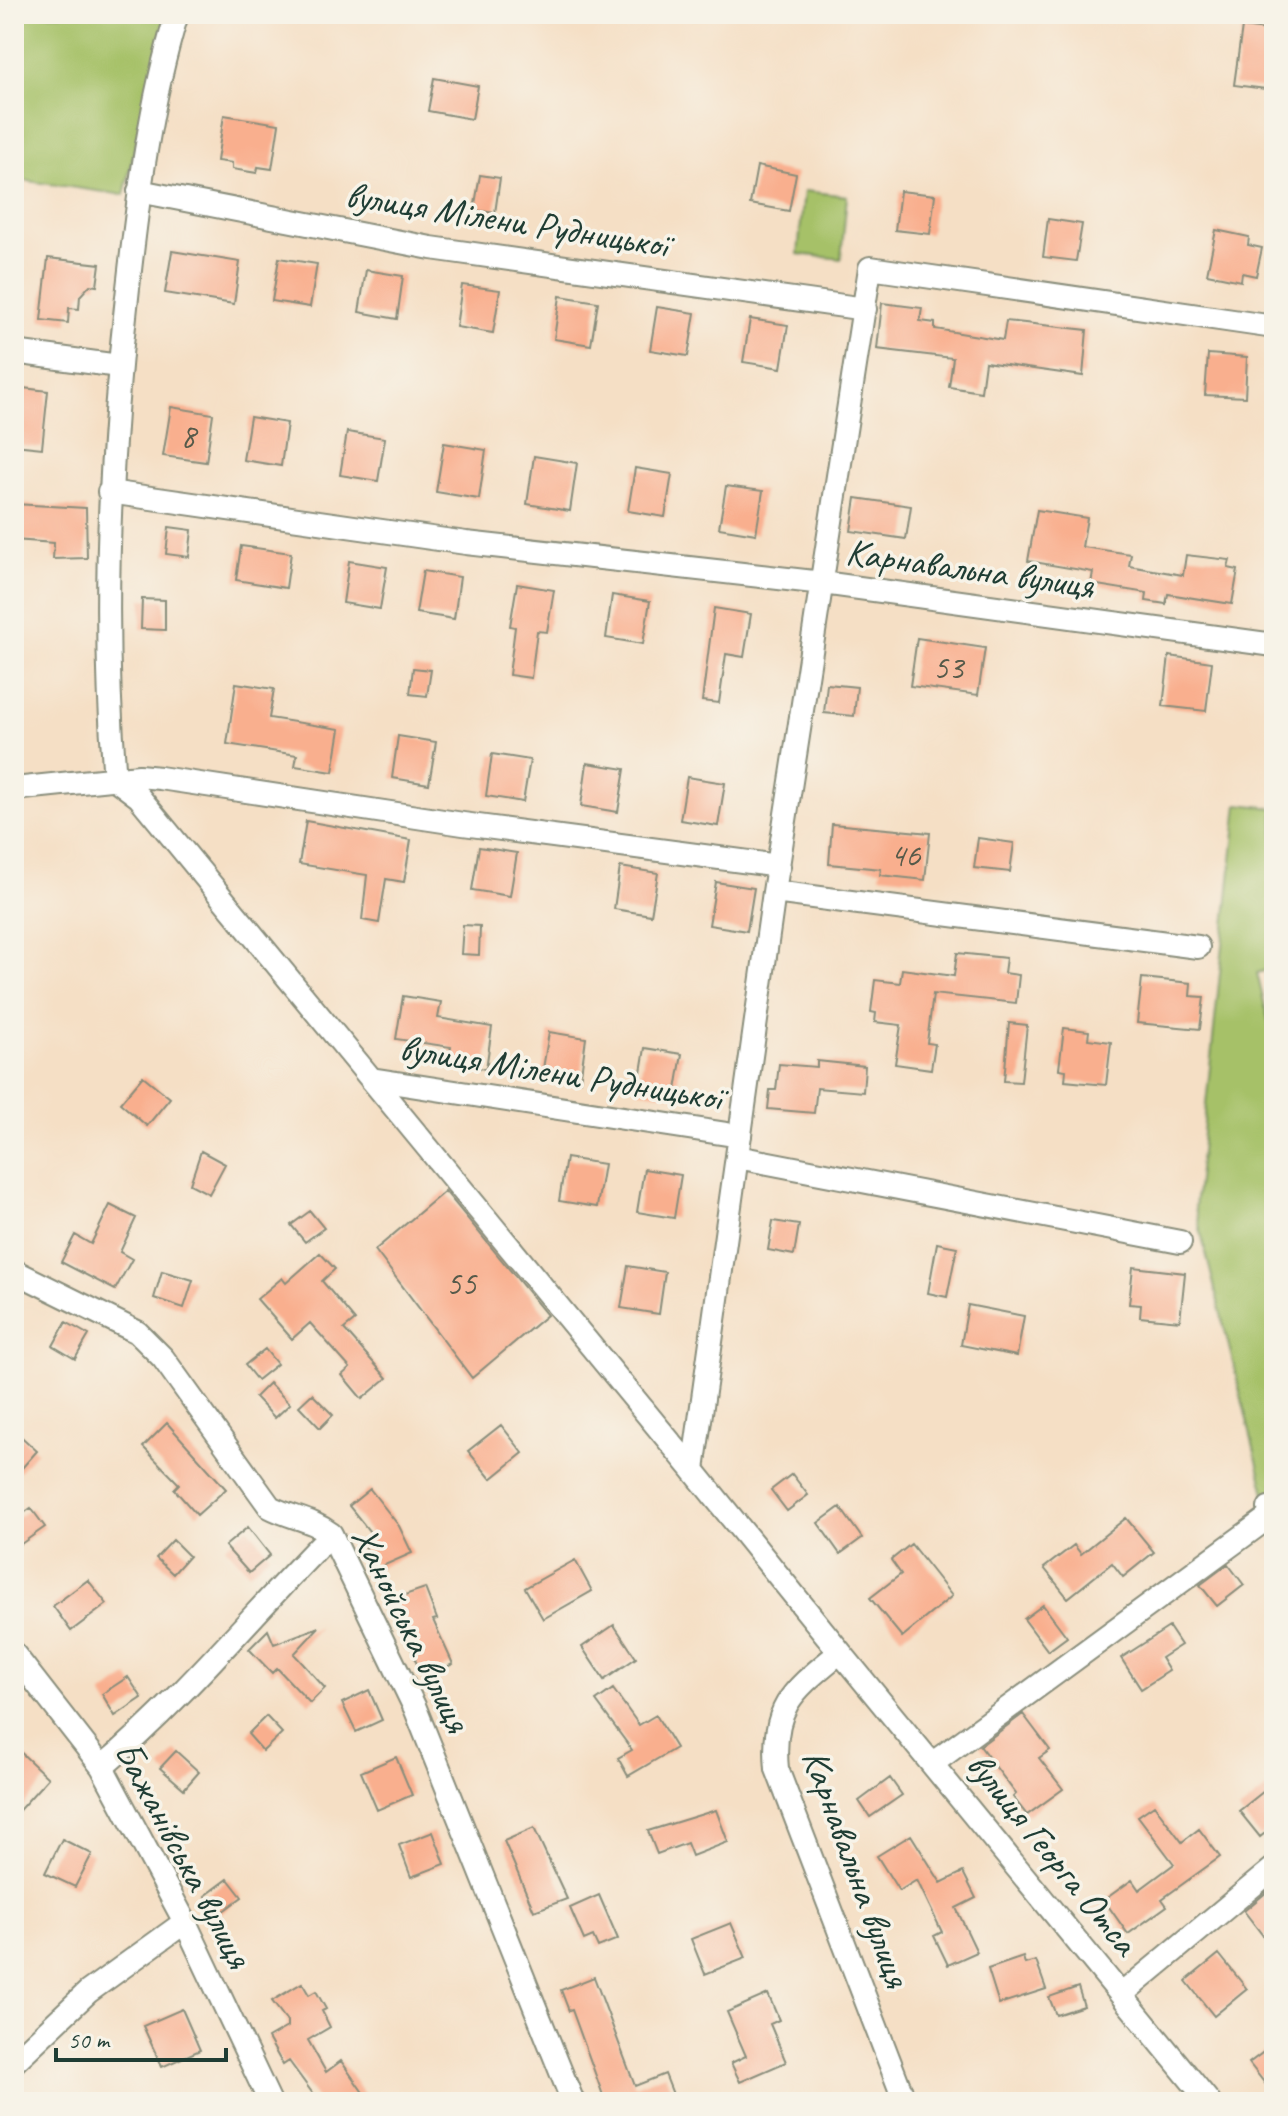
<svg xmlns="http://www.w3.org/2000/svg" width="1288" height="2116" font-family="Caveat,sans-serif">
  <rect width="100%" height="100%" fill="#f7f3e8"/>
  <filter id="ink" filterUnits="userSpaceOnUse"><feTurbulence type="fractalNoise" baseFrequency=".0125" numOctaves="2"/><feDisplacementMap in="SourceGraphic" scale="16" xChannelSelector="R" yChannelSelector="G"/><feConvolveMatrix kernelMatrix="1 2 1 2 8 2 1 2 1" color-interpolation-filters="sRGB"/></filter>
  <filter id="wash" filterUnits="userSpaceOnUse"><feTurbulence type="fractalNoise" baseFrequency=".006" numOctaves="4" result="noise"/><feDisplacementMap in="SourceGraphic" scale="32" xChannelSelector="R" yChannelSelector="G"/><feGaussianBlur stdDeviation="1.8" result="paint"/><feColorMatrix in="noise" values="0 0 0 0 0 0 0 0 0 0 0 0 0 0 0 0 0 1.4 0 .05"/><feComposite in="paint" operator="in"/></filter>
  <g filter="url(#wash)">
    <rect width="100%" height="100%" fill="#f5dfc5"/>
    <!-- green -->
    <path fill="#a6c168" stroke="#627f4e" stroke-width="2" d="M14 14H166L124 195 14 179Z
      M804 191 847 196 841 259 798 254Z
      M1238 804 1274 808V968L1257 973 1274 1045V1530L1195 1208Z"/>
    <g id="blocks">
      <!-- building -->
      <path fill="#f9af8e" d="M1242 27 1274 31V90L1234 85Z
        M434 78 478 86 472 119 428 111Z
        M224 115 279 124 272 169 258 167 257 173 232 169V163L217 161Z
        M757 166 796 174 789 211 750 204Z
        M480 175 500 178 495 213 474 210Z
        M900 191 935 195 930 234 895 230Z
        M1048 219 1082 224 1076 261 1043 257Z
        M1216 230 1249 237 1248 245 1262 248 1256 276 1242 273 1241 281 1207 274Z
        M172 251 240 262 234 304 165 293Z
        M48 258 100 264 97 286 90 285 80 296 79 309 69 308 68 323 41 320Z
        M279 258 317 264 310 307 272 301Z
        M366 270 403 276 397 319 359 312Z
        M462 285 500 290 493 333 456 327Z
        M560 296 598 302 591 345 554 339Z
        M882 303 922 308 920 321 935 323V329L1003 340 1006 321 1087 330 1083 376 985 362 981 392 949 387 953 358 877 349Z
        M657 307 695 313 688 356 650 350Z
        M750 319 788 325 781 368 743 362Z
        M1208 354 1247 357 1245 397 1205 395Z
        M14 387 48 391 42 448 14 445Z
        M171 407 213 414 206 462 163 456Z
        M250 417 287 423 281 466 243 460Z
        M347 432 385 438 378 481 340 475Z
        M444 443 486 450 479 499 436 492Z
        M534 456 577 463 570 511 527 504Z
        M635 468 672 474 665 517 628 511Z
        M726 486 763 491 756 534 719 528Z
        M856 498 911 506 906 539 851 531Z
        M14 504 86 508 87 558 53 559 54 543 14 540Z
        M1037 510 1087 518 1082 547 1131 554 1129 566 1183 575 1186 555 1230 560 1228 568 1238 570 1232 604 1168 594 1166 604 1146 601 1147 593 1091 584 1093 572 1028 561Z
        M169 527 192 530 189 557 166 554Z
        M241 546 291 553 286 588 236 580Z
        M349 561 387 567 380 609 343 603Z
        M423 571 460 577 454 619 416 613Z
        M517 584 554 590 547 632 537 631 531 678 509 675 515 627 510 626Z
        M612 595 650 601 643 644 606 638Z
        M142 599 165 600V630L141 629Z
        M714 608 751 614 744 657 726 654 719 703 702 701Z
        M917 638 985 648 978 695 910 686Z
        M1169 656 1212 662 1206 711 1163 706Z
        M413 668 431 670 427 696 410 694Z
        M236 683 274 689 269 718 340 729 333 772 295 766 297 755 227 744Z
        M827 684 857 687 854 716 824 713Z
        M398 736 436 742 429 784 392 778Z
        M492 754 530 760 523 802 486 796Z
        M587 763 625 769 618 812 581 806Z
        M687 777 725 783 718 826 680 820Z
        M306 821 411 840 404 882 386 879 379 923 362 920 367 875 299 864Z
        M832 824 930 833 925 880 880 875 881 869 829 864Z
        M978 838 1014 843 1010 872 974 868Z
        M479 847 517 853 510 896 472 890Z
        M620 867 658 873 651 915 614 909Z
        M716 882 754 888 747 931 709 925Z
        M463 925 480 926 479 955 461 954Z
        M957 953 1006 958 1004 973 1019 975 1016 1003 933 994 927 1043 935 1044 931 1069 895 1064 901 1025 875 1022 876 1013 871 1012 875 980 900 983 902 969 954 976Z
        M1142 978 1191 983 1190 996 1204 997 1200 1029 1137 1023Z
        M403 996 441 1002 438 1018 492 1027 486 1069 448 1063 451 1047 396 1039Z
        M1009 1023 1027 1025 1021 1082 1004 1081Z
        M1064 1028 1089 1031 1088 1039 1111 1042 1106 1085 1065 1081 1066 1070 1059 1069Z
        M549 1032 586 1038 580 1081 542 1075Z
        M645 1048 682 1054 675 1096 638 1090Z
        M817 1061 865 1066 863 1092 817 1088 814 1113 768 1109 770 1090H776L779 1064 817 1067Z
        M143 1076 170 1098 147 1126 120 1103Z
        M201 1151 225 1164 209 1194 190 1184Z
        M566 1158 604 1164 597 1207 559 1201Z
        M644 1169 681 1175 674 1218 637 1212Z
        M445 1191 547 1315 472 1378 375 1250Z
        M110 1205 136 1218 120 1252 132 1259 115 1290 61 1262 75 1235 91 1244Z
        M310 1211 324 1228 305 1242 291 1225Z
        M773 1221 799 1225 794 1255 768 1250Z
        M937 1243 957 1247 947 1297 928 1293Z
        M320 1253 335 1269 322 1281 355 1320 344 1329 387 1378 362 1399 342 1375 350 1368 310 1323 292 1339 257 1299 282 1278 286 1283Z
        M628 1266 665 1272 659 1314 621 1308Z
        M1133 1267 1185 1273 1180 1321 1140 1317 1141 1305 1129 1304Z
        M162 1271 193 1280 184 1308 154 1298Z
        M968 1305 1024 1316 1017 1356 961 1345Z
        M66 1322 89 1335 75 1359 53 1346Z
        M265 1349 277 1364 257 1380 245 1365Z
        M269 1383 290 1404 275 1418 255 1397Z
        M312 1394 333 1415 320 1428 299 1406Z
        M167 1423 226 1489 197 1515 174 1489 179 1484 143 1447Z
        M501 1425 523 1453 491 1479 468 1451Z
        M14 1430 37 1451 14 1477Z
        M792 1474 808 1495 787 1511 771 1490Z
        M370 1489 399 1526 412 1553 376 1569 363 1542 374 1537 349 1506Z
        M840 1507 862 1538 840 1554 818 1523Z
        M31 1508 45 1527 21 1544 14 1535V1520Z
        M1126 1518 1154 1552 1123 1577 1112 1563 1068 1598 1044 1568 1074 1545 1081 1554Z
        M248 1527 270 1555 249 1573 225 1546Z
        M173 1540 189 1556 173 1574 156 1558Z
        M911 1544 952 1596 902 1637 870 1598 901 1574 891 1560Z
        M575 1560 592 1591 543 1619 525 1588Z
        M1228 1564 1244 1585 1217 1606 1200 1585Z
        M88 1580 107 1604 71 1631 53 1606Z
        M425 1588 437 1619 433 1620 453 1664 422 1678 393 1599Z
        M1043 1605 1067 1637 1048 1651 1024 1619Z
        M614 1625 636 1658 604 1680 582 1647Z
        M319 1627 294 1654 325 1688 310 1703 277 1668 272 1673 249 1649 268 1630 274 1644Z
        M1169 1627 1181 1645 1161 1658 1169 1671 1141 1689 1121 1658Z
        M128 1677 142 1698 115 1716 102 1694Z
        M613 1689 639 1725 656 1715 676 1748 628 1776 618 1758 632 1750 596 1701Z
        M369 1690 382 1720 356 1732 342 1703Z
        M1023 1714 1050 1750 1039 1758 1063 1789 1027 1815 1013 1797 1016 1794 980 1746Z
        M266 1716 282 1733 263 1751 248 1734Z
        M14 1746 48 1778 14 1816Z
        M176 1751 199 1772 184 1789 160 1768Z
        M396 1757 412 1795 377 1810 361 1772Z
        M890 1778 902 1795 870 1817 859 1801Z
        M1274 1783V1826L1260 1837 1239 1811Z
        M1154 1805 1182 1842 1199 1829 1220 1857 1162 1899 1167 1906 1128 1934 1104 1900 1132 1880 1139 1890 1174 1864 1138 1816Z
        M716 1810 728 1842 692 1856 687 1843 657 1854 648 1831Z
        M534 1828 567 1899 534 1911 504 1841Z
        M433 1832 445 1864 411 1877 399 1845Z
        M911 1835 941 1883 963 1872 976 1898 956 1908 977 1952 948 1965 934 1936 942 1932 917 1880 899 1891 877 1856Z
        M62 1839 92 1854 75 1887 45 1873Z
        M228 1879 242 1897 219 1914 205 1896Z
        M1274 1886V1928L1264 1937 1244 1911Z
        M599 1895 618 1939 598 1947 593 1936 584 1940 570 1908Z
        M731 1923 746 1958 705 1974 691 1939Z
        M1219 1954 1247 1989 1214 2016 1186 1981Z
        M1023 1957 1025 1964 1036 1961 1046 1989 999 2004 988 1969Z
        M594 1977 635 2086 665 2074 676 2102H597L604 2098 572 2010 569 2011 561 1990Z
        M302 1983 309 1995 316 1991 326 2009 322 2011 330 2027 308 2040 326 2072 341 2061 364 2094 354 2102H319L289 2061 283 2065 268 2038 287 2027V2021L272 2001Z
        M1078 1987 1084 2006 1056 2015 1049 1997Z
        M768 1994 779 2020 770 2024 786 2062 740 2082 731 2063 746 2056 727 2012Z
        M182 2009 200 2050 162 2067 143 2026Z
        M1274 2044V2095L1249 2063Z"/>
    </g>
  </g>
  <g filter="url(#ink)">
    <use href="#blocks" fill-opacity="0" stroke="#8a8e7c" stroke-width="2"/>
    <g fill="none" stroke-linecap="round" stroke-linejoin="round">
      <!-- street casing -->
      <g stroke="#8a8e7c" stroke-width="26">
        <path id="street" d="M139 191 431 248 865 309
          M14 352 119 366
          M109 492 466 543 823 583 1274 645
          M115 779 139 797 693 1470
          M115 779C101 615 109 452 128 288 138 197 150 102 177 14
          M14 789 139 776 160 778 463 824 779 866
          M774 892 1198 947
          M371 1079 740 1136
          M737 1157 1180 1242
          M14 1271 137 1332 163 1358 270 1507C291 1518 312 1519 331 1534L415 1708 573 2102
          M840 1652 1209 2102
          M14 1654 102 1767 185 1922 270 2102
          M933 1763 1265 1520 1270 1516 1269 1508
          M102 1767C186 1696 254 1612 331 1534
          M1122 1994 1274 1868
          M14 2062 88 1992 185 1922
          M905 2102 777 1769C771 1705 794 1690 840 1652L693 1470 774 892 870 268 1274 327"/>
      </g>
      <!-- street -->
      <use href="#street" stroke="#fff" stroke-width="22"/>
    </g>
  </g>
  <g text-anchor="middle" stroke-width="7" stroke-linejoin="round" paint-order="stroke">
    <!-- number labels -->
    <g font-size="34" fill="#565a4a">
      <text x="188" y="447">8</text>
      <text x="948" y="679">53</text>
      <text x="905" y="866">46</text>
      <text x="461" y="1295">55</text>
    </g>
    <!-- street labels -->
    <g font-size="38" fill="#1f3d34" stroke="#f7f3e8">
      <text transform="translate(507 219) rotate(9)" y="13">вулиця Мілени Рудницької</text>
      <text transform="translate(970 568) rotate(8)" y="13">Карнавальна вулиця</text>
      <text transform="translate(561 1072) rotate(9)" y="13">вулиця Мілени Рудницької</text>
      <text transform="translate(412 1629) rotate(64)" y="13">Ханойська вулиця</text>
      <text transform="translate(1053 1853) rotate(51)" y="13">вулиця Георга Отса</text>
      <text transform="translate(184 1854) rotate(62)" y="13">Бажанівська вулиця</text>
      <text transform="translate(857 1868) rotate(70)" y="13">Карнавальна вулиця</text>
    </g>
  </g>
  <!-- margin -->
  <rect width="1288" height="2116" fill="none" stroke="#f7f3e8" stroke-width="48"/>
  <!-- scale -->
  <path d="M56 2048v12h170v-12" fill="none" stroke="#1f3d34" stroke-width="4"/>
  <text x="68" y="2048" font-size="24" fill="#1f3d34" stroke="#f7f3e8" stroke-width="6" paint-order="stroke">50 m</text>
</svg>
